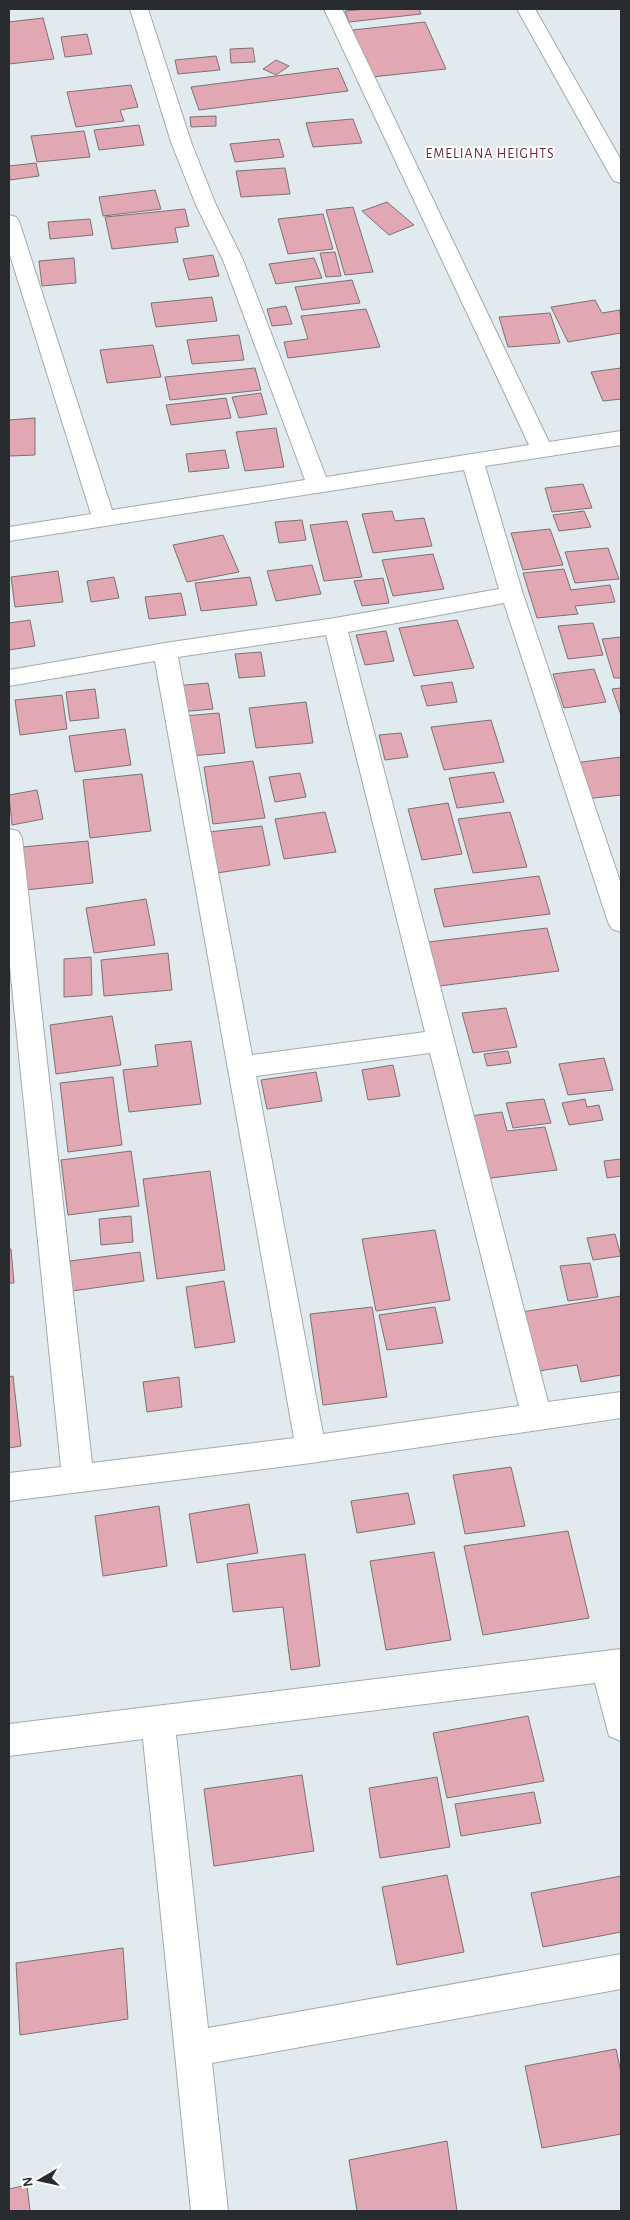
<svg xmlns="http://www.w3.org/2000/svg" width="630" height="2220" font-family="'Alegreya Sans',sans-serif">
  <rect width="100%" height="100%" fill="#e0eaef"/>
  <!-- building -->
  <path fill="#e1a7b3" stroke="#7c7273" d="M366 9H419L421 14 349 22 345 11Z
    M43 18 54 59 9 64V22Z
    M425 22 446 69 372 77 353 30Z
    M87 34 92 54 65 57 61 37Z
    M253 48 255 62 231 63 230 49Z
    M216 56 220 70 178 74 175 60Z
    M276 60 289 66 276 75 263 69Z
    M338 68 348 91 199 110 191 87Z
    M131 85 138 107 120 110 124 121 76 127 67 92Z
    M216 116V126L191 127 190 117Z
    M353 119 362 143 313 147 306 123Z
    M139 125 144 145 99 150 94 130Z
    M84 131 90 157 37 162 31 136Z
    M279 139 284 157 235 162 230 144Z
    M36 163 39 176 10 180 9 166Z
    M285 168 290 194 241 197 236 171Z
    M155 190 161 209 103 216 99 197Z
    M387 202 414 225 389 235 362 211Z
    M353 207 373 272 345 275 326 210Z
    M185 209 189 226 175 228 178 242 112 249 105 217Z
    M323 214 333 249 288 254 278 219Z
    M90 219 93 235 50 239 48 222Z
    M335 252 341 276 326 277 320 253Z
    M213 255 219 276 189 280 183 259Z
    M74 258 76 283 42 286 39 261Z
    M314 258 322 278 276 284 269 264Z
    M352 280 360 303 302 310 295 287Z
    M212 297 217 321 156 327 151 303Z
    M595 300 602 313 620 310 621 333 568 342 551 307Z
    M286 306 292 324 272 326 267 309Z
    M366 309 380 347 288 358 284 342 308 339 301 316Z
    M550 313 560 343 508 347 499 317Z
    M239 335 244 360 192 364 187 340Z
    M153 345 161 377 107 383 100 350Z
    M255 368 261 390 170 400 165 377Z
    M621 368V399L603 401 591 372Z
    M261 393 267 414 239 418 232 397Z
    M226 398 231 418 171 425 166 405Z
    M35 418V455L9 456V420Z
    M276 428 284 467 245 471 236 432Z
    M225 450 229 468 189 472 186 454Z
    M583 484 592 508 552 512 545 488Z
    M392 511 395 521 424 518 432 546 373 553 362 514Z
    M584 511 591 527 559 531 553 515Z
    M302 520 306 540 279 543 275 522Z
    M347 521 362 577 324 581 310 525Z
    M550 529 563 565 523 570 511 533Z
    M223 535 239 572 187 582 173 545Z
    M608 548 619 579 575 583 565 552Z
    M433 554 444 589 393 596 382 560Z
    M312 565 321 594 276 601 267 571Z
    M564 569 571 590 610 585 615 602 575 606 578 614 537 618 523 573Z
    M58 571 63 602 15 607 11 577Z
    M114 577 119 598 91 602 87 581Z
    M250 577 257 605 201 611 195 583Z
    M383 578 389 603 362 606 354 581Z
    M181 593 186 615 149 619 145 597Z
    M30 620 35 646 9 650V623Z
    M457 620 474 668 414 676 399 628Z
    M593 623 603 655 568 659 558 626Z
    M386 631 394 661 365 665 356 635Z
    M621 637V678H614L602 639Z
    M261 652 265 676 239 678 235 654Z
    M594 669 606 702 564 708 553 674Z
    M452 682 457 702 427 706 421 686Z
    M208 683 213 709 179 712 175 686Z
    M621 688V715L612 689Z
    M95 689 99 718 70 721 66 692Z
    M62 695 67 729 20 735 15 700Z
    M306 702 313 743 256 748 249 708Z
    M219 713 225 753 190 756 184 716Z
    M491 720 504 762 444 770 431 727Z
    M125 729 131 765 75 772 69 736Z
    M401 733 408 757 385 760 379 735Z
    M621 757V795L585 799 574 763Z
    M253 761 265 818 213 824 204 767Z
    M494 772 504 802 457 808 449 778Z
    M300 773 306 797 275 802 269 777Z
    M142 774 151 831 90 838 83 780Z
    M37 790 43 819 12 825 9 795Z
    M448 803 462 854 422 860 408 809Z
    M325 812 336 852 284 859 275 819Z
    M510 812 527 867 473 873 458 819Z
    M262 826 270 865 217 873 209 832Z
    M88 841 93 883 25 890 22 847Z
    M539 876 550 914 444 927 434 889Z
    M146 899 155 945 94 953 86 908Z
    M547 928 559 971 439 986 428 942Z
    M168 953 172 990 104 996 101 960Z
    M91 957 92 995 64 997V959Z
    M506 1008 517 1047 473 1053 462 1013Z
    M112 1016 121 1065 56 1074 50 1025Z
    M191 1041 201 1104 129 1112 123 1070 158 1066 155 1045Z
    M508 1051 511 1063 487 1066 484 1054Z
    M604 1058 613 1090 568 1095 559 1064Z
    M393 1065 400 1096 368 1100 362 1070Z
    M316 1072 322 1101 267 1109 261 1080Z
    M113 1077 122 1145 68 1152 60 1083Z
    M544 1099 551 1123 513 1128 506 1103Z
    M585 1099 587 1107 599 1105 603 1120 569 1125 562 1103Z
    M502 1112 507 1131 545 1127 557 1170 483 1179 469 1116Z
    M131 1151 139 1206 68 1215 61 1160Z
    M621 1159V1176L607 1178 604 1161Z
    M210 1171 225 1270 157 1279 143 1179Z
    M131 1216 133 1242 101 1245 99 1219Z
    M435 1230 450 1300 376 1311 362 1239Z
    M615 1234 621 1256 593 1260 587 1238Z
    M9 1249H11L14 1283H9Z
    M140 1252 144 1281 72 1291 70 1261Z
    M590 1263 598 1297 568 1301 560 1266Z
    M224 1281 235 1342 195 1348 186 1287Z
    M621 1296V1375L581 1382 577 1365 539 1371 522 1312Z
    M372 1307 387 1397 323 1405 310 1314Z
    M435 1307 443 1343 387 1350 379 1315Z
    M13 1376 21 1446 9 1448V1377Z
    M179 1377 182 1407 147 1412 143 1382Z
    M511 1467 525 1526 465 1534 453 1475Z
    M408 1493 415 1524 357 1533 351 1501Z
    M249 1504 258 1553 197 1563 189 1514Z
    M159 1506 167 1566 103 1576 95 1516Z
    M568 1531 589 1618 483 1635 464 1546Z
    M434 1552 451 1640 386 1650 370 1561Z
    M305 1554 320 1666 291 1670 283 1607 233 1612 227 1564Z
    M528 1716 544 1781 447 1798 433 1733Z
    M302 1775 314 1851 214 1866 204 1789Z
    M437 1777 450 1847 380 1858 369 1788Z
    M534 1792 541 1823 461 1836 455 1804Z
    M447 1875 464 1952 397 1965 382 1887Z
    M621 1876V1932L543 1947 531 1893Z
    M123 1948 128 2019 20 2035 16 1963Z
    M616 2049 621 2073V2134L542 2148 525 2066Z
    M447 2141 457 2211H357L349 2160Z
    M27 2185 30 2211H9V2189Z"/>
  <g fill="none" stroke-linecap="round" stroke-linejoin="round">
    <!-- street casing -->
    <g stroke="#a1aaaf" stroke-width="2">
      <path id="street" d="M130 9H148L191 142 216 205 243 260 326 477 529 445 324 9H342L549 442 621 431V445L485 466 523 594 621 884V932L612 929 608 922 504 603 348 632 548 1402 621 1392V1418L311 1463 9 1501V1473L61 1467 9 957V829L18 831 22 838 92 1463 294 1438 155 661 9 686V670L165 643 335 618 499 589 464 470 9 541V527L91 514 9 252V215L16 217 19 221 112 510 305 480 223 260 196 205 171 142ZM326 635 425 1032 252 1055 178 657ZM430 1053 519 1406 323 1434 256 1076Z
        M517 9H535L621 160V183L614 181 611 177Z
        M621 1649V1741L609 1736 595 1683 176 1735 208 2028 621 1954V1989L212 2063 228 2211H191L143 1739 9 1756V1724Z"/>
    </g>
    <!-- street -->
    <use href="#street" fill="#fff" fill-rule="evenodd"/>
  </g>
  <g text-anchor="middle" stroke-width="4" stroke-linejoin="round" paint-order="stroke">
    <!-- far-neighbourhood labels -->
    <g font-size="14" letter-spacing="1" fill="#6b263a" stroke="#fff">
      <text x="490" y="158">EMELIANA HEIGHTS</text>
    </g>
  </g>
  <!-- border -->
  <rect width="630" height="2220" fill="none" stroke="#282c2e" stroke-width="20"/>
  <!-- north arrow -->
  <g transform="translate(40 2180) rotate(261)" stroke="#ffffff" stroke-width="4" paint-order="stroke">
  <path d="M0-4L9 19L0 12L-9 19Z" fill="#282c2e"/>
  <text y="-8" font-size="14" font-weight="bold" text-anchor="middle" fill="#282c2e">N</text>
  </g>
</svg>
